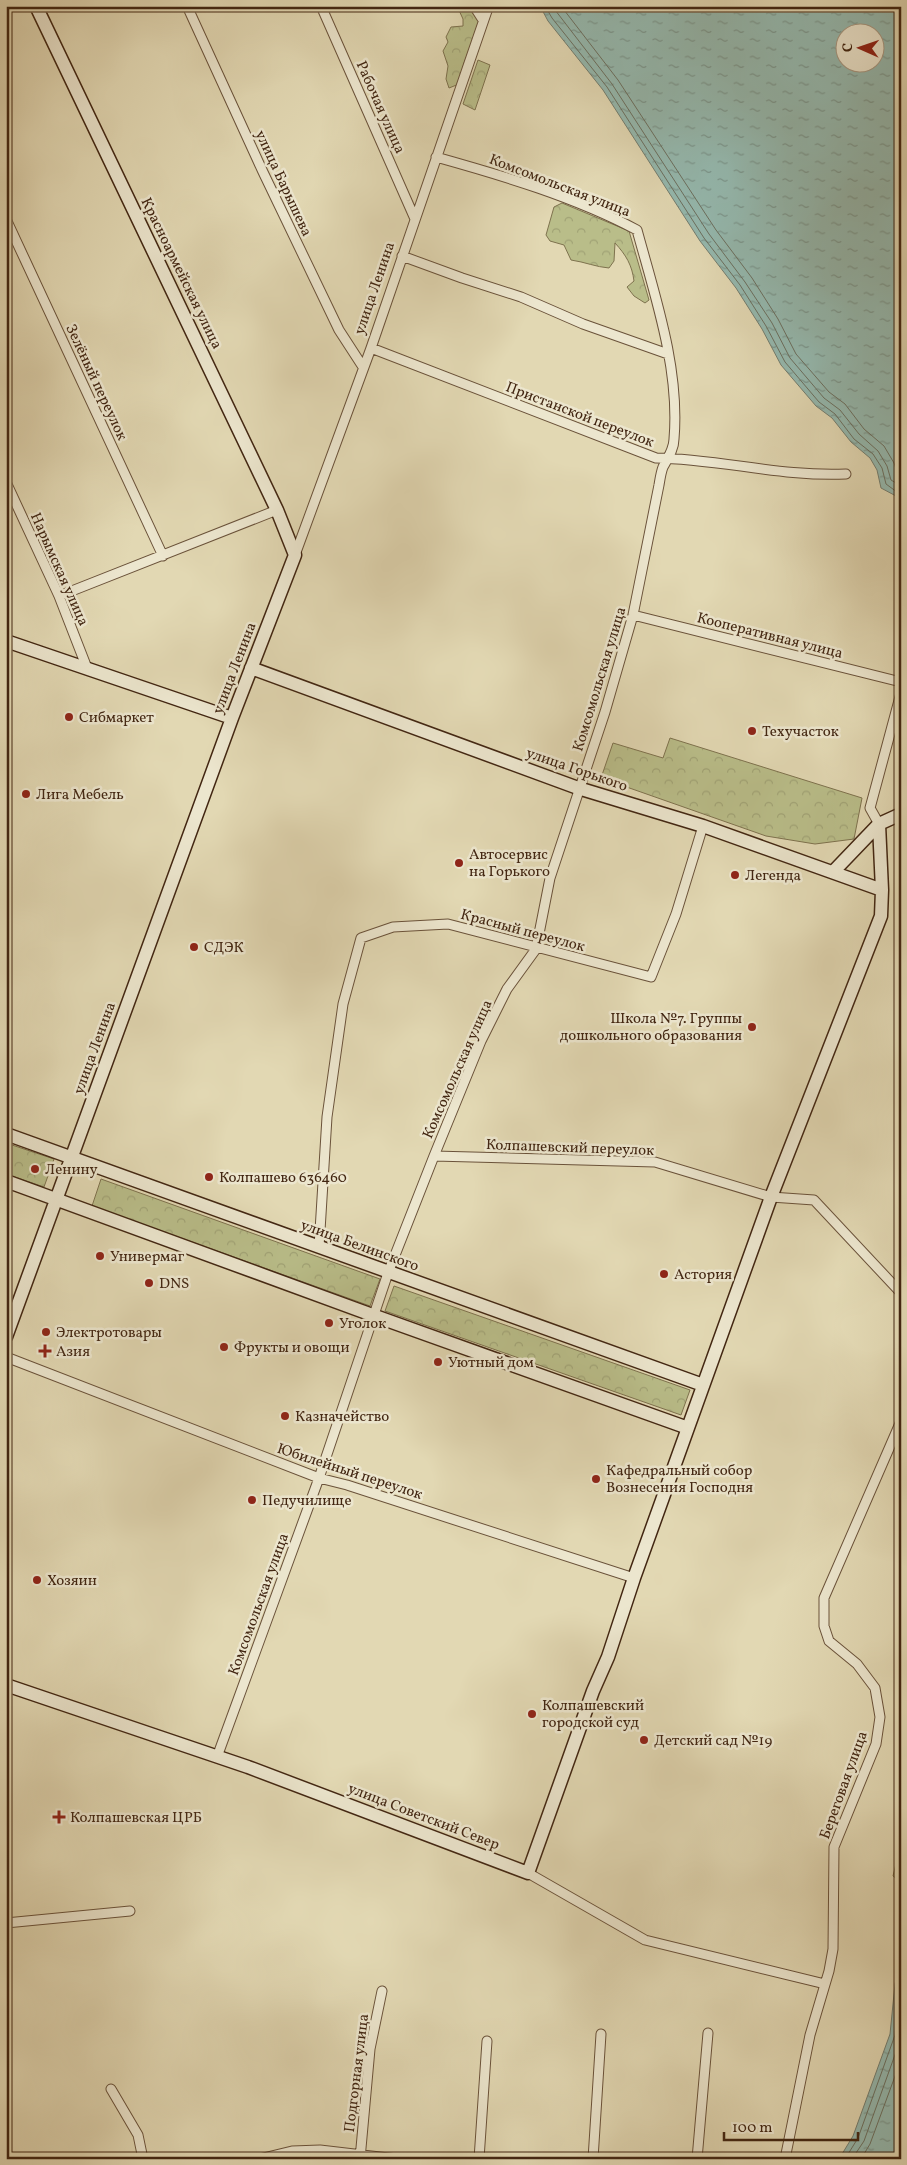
<svg xmlns="http://www.w3.org/2000/svg" width="907" height="2165" font-family="Vollkorn,serif">
  <defs>
    <pattern id="forest-crowns" width="20" height="18" patternUnits="userSpaceOnUse" patternTransform="scale(1.25)"><rect width="20" height="18" fill="#b9bd89"/><path d="M2 6a3 3 0 1 1 6 0M12 15a3 3 0 1 1 6 0" fill="none" stroke="#a0a275"/></pattern>
    <pattern id="water-ripples" width="26" height="14" patternUnits="userSpaceOnUse" patternTransform="scale(1.25)"><rect width="26" height="14" fill="#95b9af"/><path d="M2 4q2-2 4 0t4 0M15 11q2-2 4 0t4 0" fill="none" stroke="#7b968d"/></pattern>
  </defs>
  <rect width="100%" height="100%" fill="#e2d8b3"/>
  <filter id="stains"><feTurbulence type="fractalNoise" baseFrequency=".004" numOctaves="4"/><feColorMatrix values="0 0 0 0 .2 0 0 0 0 .09 0 0 0 0 .02 0 0 0 .5 -.17"/></filter>
  <radialGradient id="worn" r=".72"><stop offset=".6" stop-color="#630" stop-opacity="0"/><stop offset="1" stop-color="#630" stop-opacity=".3"/></radialGradient>
  <!-- forest -->
  <path fill="url(#forest-crowns)" stroke="#7e724e" d="M457 6H473L481 19 464 63 459 84 449 88 446 79 448 66 443 51 448 42 446 37 451 27 463 26V19Z
    M478 60 490 65 475 110 463 104Z
    M562 203 629 231 649 300 645 303 634 296 627 287 634 281C632 265 626 255 615 243L614 261 609 268C596 267 585 262 571 260L564 245 550 241 546 235 554 207Z
    M670 738 862 798 854 839 815 844 766 836 601 778 613 743 663 758Z
    M6 1143 54 1159 44 1187 6 1174Z
    M101 1179 380 1279 370 1306 92 1206Z
    M394 1286 690 1390 681 1415 385 1311Z
    M901 1843V1882L893 1876Z"/>
  <!-- water -->
  <path fill="url(#water-ripples)" stroke="#747e70" fill-rule="evenodd" d="M540 6H901V512L896 496 881 488 877 470 870 458 851 442 832 418 816 406 781 365 762 329 736 288 700 241 603 90 548 21ZM844 32H874V62H844Z
    M901 1960V2159H839L853 2136 890 2034 895 1984Z"/>
  <g fill="none" stroke-linecap="round" stroke-linejoin="round">
    <!-- shore -->
    <path stroke="#6c7060" stroke-width="1" d="M545 6 552 18 607 87 704 238 740 285 766 326 785 362 819 402 835 414 854 439 873 454 882 468 886 484 901 495
      M552 6 612 84 709 234 745 282 772 323 790 358 824 398 840 410 859 434 878 451 887 466 891 480 901 486
      M561 6 618 80 716 230 752 278 778 319 796 354 829 392 845 404 864 429 884 446 894 463 898 475 901 477
      M845 2159 858 2138 895 2035 901 1983
      M852 2159 864 2141 901 2038
      M861 2159 870 2144 901 2060"/>
    <!-- street casing -->
    <g stroke="#6a523a" stroke-width="11">
      <path id="street" d="M187 6 263 172 339 330 363 367
        M321 6 415 219
        M474 6 483 20
        M6 219 163 556
        M402 256 462 278 521 297 583 324 668 354
        M371 348 656 458C720 459 782 477 846 474
        M6 482 59 596 87 668
        M295 555 371 348 488 8
        M59 596 277 510
        M633 615 901 682
        M879 824 870 808 901 693
        M434 1156 655 1162 771 1197 814 1200 901 1293
        M319 1247 327 1117 343 1004 361 938 393 927 448 924 651 977 676 914 703 826
        M6 1357 319 1478 347 1485 634 1578
        M217 1757 319 1478 388 1273 434 1156 481 1041 507 989 536 949 550 878 605 712 633 615 659 485C660 479 661 472 663 467 668 458 674 449 674 439 680 369 655 296 637 230 575 197 504 176 436 157
        M528 1873 645 1940 825 1984
        M6 1923 130 1911
        M111 2089 138 2135 143 2159
        M259 2159 292 2151 320 2150 397 2159
        M360 2159 370 2049 382 1991
        M479 2159 487 2041
        M593 2159 601 2034
        M697 2159 708 2033
        M785 2159 810 2035 829 1971 833 1949 834 1847 876 1744 880 1717 875 1688 857 1664 829 1641 824 1626V1598L901 1421"/>
    </g>
    <!-- secondary casing -->
    <g stroke="#422612" stroke-width="15">
      <path id="secondary" d="M6 641 232 718
        M251 668 578 788 703 826 882 890
        M833 872 879 824 901 814
        M6 1134 703 1385
        M6 1181 375 1316 688 1428
        M6 1337 232 718 295 555 277 510 36 6
        M6 1685 248 1767 528 1873 593 1691 608 1657 634 1578 771 1197 881 916 882 890 879 824"/>
    </g>
    <!-- street -->
    <use href="#street" stroke="#ece6ce" stroke-width="9"/>
    <!-- secondary -->
    <use href="#secondary" stroke="#ece6ce" stroke-width="12"/>
  </g>
  <!-- markers -->
  <g fill="#8f2418" stroke="#ece6ce" stroke-width="2">
    <circle cx="69" cy="717" r="5"/>
    <circle cx="752" cy="731" r="5"/>
    <circle cx="26" cy="794" r="5"/>
    <circle cx="459" cy="863" r="5"/>
    <circle cx="735" cy="875" r="5"/>
    <circle cx="194" cy="947" r="5"/>
    <circle cx="752" cy="1027" r="5"/>
    <circle cx="35" cy="1169" r="5"/>
    <circle cx="209" cy="1177" r="5"/>
    <circle cx="100" cy="1256" r="5"/>
    <circle cx="664" cy="1274" r="5"/>
    <circle cx="149" cy="1283" r="5"/>
    <circle cx="329" cy="1323" r="5"/>
    <circle cx="46" cy="1332" r="5"/>
    <circle cx="224" cy="1347" r="5"/>
    <path d="M42.5 1343.5h5v5h5v5h-5v5h-5v-5h-5v-5h5z"/>
    <circle cx="438" cy="1362" r="5"/>
    <circle cx="285" cy="1416" r="5"/>
    <circle cx="596" cy="1479" r="5"/>
    <circle cx="252" cy="1500" r="5"/>
    <circle cx="37" cy="1580" r="5"/>
    <circle cx="532" cy="1714" r="5"/>
    <circle cx="644" cy="1740" r="5"/>
    <path d="M56.5 1809.5h5v5h5v5h-5v5h-5v-5h-5v-5h5z"/>
  </g>
  <g text-anchor="middle" stroke-width="5" stroke-linejoin="round" paint-order="stroke">
    <!-- street labels -->
    <g font-size="15" fill="#422612" stroke="#ece6ce">
      <text transform="translate(381 107) rotate(66)" y="5">Рабочая улица</text>
      <text transform="translate(284 183) rotate(65)" y="5">улица Барышева</text>
      <text transform="translate(560 185) rotate(21)" y="5">Комсомольская улица</text>
      <text transform="translate(182 273) rotate(64)" y="5">Красноармейская улица</text>
      <text transform="translate(374 288) rotate(-71)" y="5">улица Ленина</text>
      <text transform="translate(97 382) rotate(65)" y="5">Зелёный переулок</text>
      <text transform="translate(580 414) rotate(21)" y="5">Пристанской переулок</text>
      <text transform="translate(60 569) rotate(66)" y="5">Нарымская улица</text>
      <text transform="translate(770 635) rotate(14)" y="5">Кооперативная улица</text>
      <text transform="translate(234 668) rotate(-69)" y="5">улица Ленина</text>
      <text transform="translate(599 679) rotate(-73)" y="5">Комсомольская улица</text>
      <text transform="translate(577 769) rotate(19)" y="5">улица Горького</text>
      <text transform="translate(523 930) rotate(15)" y="5">Красный переулок</text>
      <text transform="translate(94 1048) rotate(-70)" y="5">улица Ленина</text>
      <text transform="translate(457 1069) rotate(-66)" y="5">Комсомольская улица</text>
      <text transform="translate(570 1147) rotate(2)" y="5">Колпашевский переулок</text>
      <text transform="translate(360 1245) rotate(20)" y="5">улица Белинского</text>
      <text transform="translate(350 1471) rotate(18)" y="5">Юбилейный переулок</text>
      <text transform="translate(258 1604) rotate(-70)" y="5">Комсомольская улица</text>
      <text transform="translate(843 1785) rotate(-70)" y="5">Береговая улица</text>
      <text transform="translate(424 1816) rotate(21)" y="5">улица Советский Север</text>
      <text transform="translate(356 2073) rotate(-83)" y="5">Подгорная улица</text>
    </g>
    <!-- poi labels -->
    <g font-size="15" fill="#422612" stroke="#ece6ce" text-anchor="start">
      <text x="79" y="722">Сибмаркет</text>
      <text x="762" y="736">Техучасток</text>
      <text x="36" y="799">Лига Мебель</text>
      <text x="469" y="859">Автосервис<tspan x="469" dy="17">на Горького</tspan></text>
      <text x="745" y="880">Легенда</text>
      <text x="204" y="952">СДЭК</text>
      <text x="742" y="1023" text-anchor="end">Школа №7. Группы<tspan x="742" dy="17">дошкольного образования</tspan></text>
      <text x="45" y="1174">Ленину</text>
      <text x="219" y="1182">Колпашево 636460</text>
      <text x="110" y="1261">Универмаг</text>
      <text x="674" y="1279">Астория</text>
      <text x="159" y="1288">DNS</text>
      <text x="339" y="1328">Уголок</text>
      <text x="56" y="1337">Электротовары</text>
      <text x="234" y="1352">Фрукты и овощи</text>
      <text x="56" y="1356">Азия</text>
      <text x="448" y="1367">Уютный дом</text>
      <text x="295" y="1421">Казначейство</text>
      <text x="606" y="1475">Кафедральный собор<tspan x="606" dy="17">Вознесения Господня</tspan></text>
      <text x="262" y="1505">Педучилище</text>
      <text x="47" y="1585">Хозяин</text>
      <text x="542" y="1710">Колпашевский<tspan x="542" dy="17">городской суд</tspan></text>
      <text x="654" y="1745">Детский сад №19</text>
      <text x="70" y="1822">Колпашевская ЦРБ</text>
    </g>
  </g>
  <!-- margin -->
  <rect width="907" height="2165" fill="none" stroke="#e2d8b3" stroke-width="25"/>
  <rect x="8" y="8" width="892" height="2150" fill="none" stroke="#422612" stroke-width="2.5"/>
  <rect x="12" y="12" width="882" height="2140" fill="none" stroke="#422612"/>
  <!-- north arrow -->
  <g transform="translate(860 48) rotate(272)"><circle r="24" fill="#ece6ce" stroke="#a89983"/>
  <path d="M0-4L9 19L0 12L-9 19Z" fill="#8f2418"/>
  <text y="-8" font-size="14" font-weight="bold" text-anchor="middle" fill="#422612">С</text>
  </g>
  <!-- scale -->
  <path d="M724 2132v8h134v-8" fill="none" stroke="#422612" stroke-width="2.5"/>
  <text x="732" y="2132" font-size="15" fill="#422612" stroke="#ece6ce" stroke-width="4" paint-order="stroke">100 m</text>
  <rect width="100%" height="100%" filter="url(#stains)"/>
  <rect width="100%" height="100%" fill="url(#worn)"/>
</svg>
